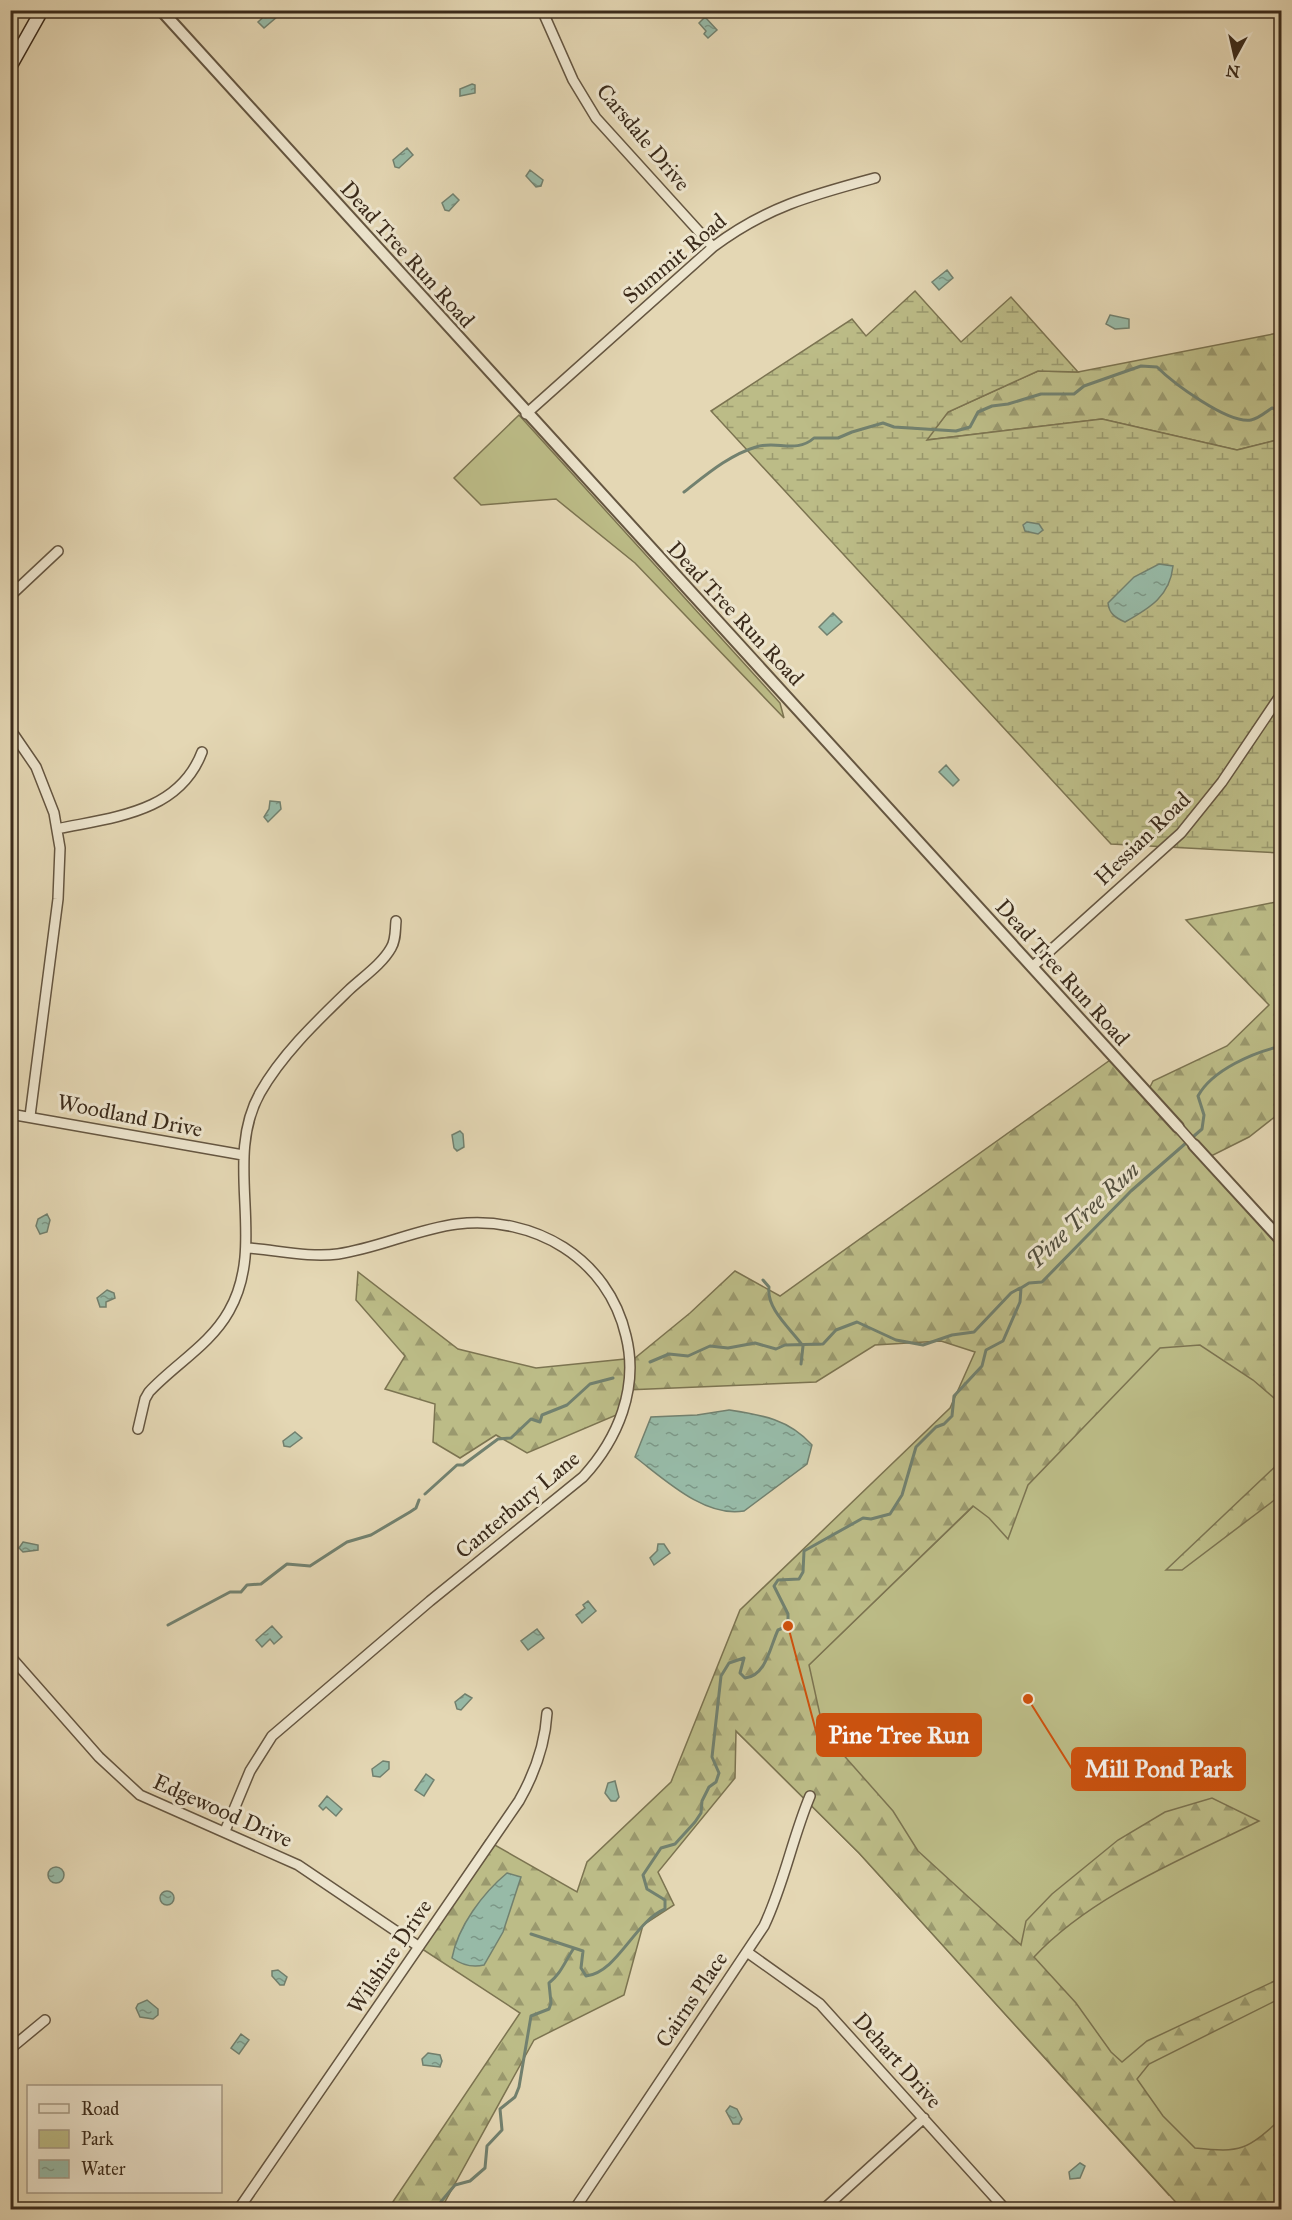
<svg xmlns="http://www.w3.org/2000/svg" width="1292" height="2220" font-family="'IM FELL Great Primer',serif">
  <defs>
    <pattern id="forest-firs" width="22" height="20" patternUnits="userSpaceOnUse" patternTransform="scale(1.5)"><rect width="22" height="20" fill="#bcbc87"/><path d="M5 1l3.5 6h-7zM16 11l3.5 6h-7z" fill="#9a996e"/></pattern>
    <pattern id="wetland-marsh" width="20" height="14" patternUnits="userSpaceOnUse" patternTransform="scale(1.5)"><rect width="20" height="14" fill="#bcbc87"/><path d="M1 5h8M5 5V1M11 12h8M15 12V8" fill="none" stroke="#9a996e"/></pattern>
    <pattern id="water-ripples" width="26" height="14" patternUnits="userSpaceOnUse" patternTransform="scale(1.5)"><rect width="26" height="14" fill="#97baa7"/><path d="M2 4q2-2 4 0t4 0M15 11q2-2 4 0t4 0" fill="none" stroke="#7c9787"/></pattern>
  </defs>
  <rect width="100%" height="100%" fill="#e4d7b4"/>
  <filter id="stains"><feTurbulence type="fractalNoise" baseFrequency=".00333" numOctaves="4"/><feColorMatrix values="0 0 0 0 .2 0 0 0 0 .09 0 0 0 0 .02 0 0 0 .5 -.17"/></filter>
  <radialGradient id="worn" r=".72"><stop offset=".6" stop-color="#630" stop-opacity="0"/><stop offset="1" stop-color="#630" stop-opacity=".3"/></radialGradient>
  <!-- green -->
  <path fill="#bcbc87" stroke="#7c7451" stroke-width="1.5" d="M519 415 780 703 784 718 635 563 556 499 481 505 454 478Z
    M1265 1225 1282 1244 1281 2146 1169 2195 859 1853 738 1733Z"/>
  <!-- forest -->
  <path fill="url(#forest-firs)" stroke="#7c7451" stroke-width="1.5" d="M1278 333H1281V439L1237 450 1102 419 926 440 948 412 1038 371 1078 372Z
    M1281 901V1112L1249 1137 1211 1156 1281 1244V1404L1253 1380 1200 1345 1160 1348 1028 1485 1008 1539 989 1518 973 1506 809 1665 824 1733 893 1811 918 1851 1021 1945 1026 1921 1052 1894 1118 1840 1165 1812 1212 1798 1259 1821C1183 1859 1092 1895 1034 1957L1076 2003 1111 2052 1122 2062 1147 2041 1281 1978V1998L1149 2064 1137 2079 1163 2116 1195 2148C1242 2153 1246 2150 1281 2119V2209H1182L859 1853 736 1731 735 1778 658 1872 674 1905 643 1925 624 1995 534 2040 441 2209H388L520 2013 416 1945 486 1840 577 1892 587 1862 671 1782 740 1610 950 1408 975 1352 941 1341 875 1345 816 1382 626 1390 621 1413 527 1453 496 1435 460 1458 433 1442 435 1404 385 1389 405 1356 356 1300 358 1272 458 1349 536 1368 635 1358 690 1313 735 1271 780 1296 1113 1058 1146 1095 1153 1081 1227 1046 1269 1005 1186 920Z
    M1281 1461V1495L1182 1570H1166Z"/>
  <!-- wetland -->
  <path fill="url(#wetland-marsh)" stroke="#7c7451" stroke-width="1.5" d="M915 291 961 342 1011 297 1078 372 1038 371 948 412 927 440 1102 419 1237 450 1281 439V853L1111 844 711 411 852 319 866 336Z"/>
  <!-- water -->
  <path fill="url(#water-ripples)" stroke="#72816f" stroke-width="1.5" d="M270 11 278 16 264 28 258 22Z
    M705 17 717 30 708 38 704 34 706 31 699 23Z
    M472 84 475 85V93L460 96V89Z
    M407 148 413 155 399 168 395 167 393 160Z
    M530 170 543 180 541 186 536 187 526 176Z
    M453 194 459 200 449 211 445 210 442 203Z
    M947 270 953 278 939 290 932 282Z
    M1110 315 1129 319V328L1115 329 1106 324Z
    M1027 522 1039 524 1043 530 1038 534 1025 531 1023 525Z
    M1159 564 1173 566C1170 596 1150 608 1125 622 1116 618 1109 614 1108 603L1134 577Z
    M833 613 842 622 827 635 819 627Z
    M946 765 959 780 953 786 939 772Z
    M270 801 280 802 281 809 268 822 264 817 269 809Z
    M460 1131 463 1134 464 1147 457 1151 454 1148 452 1135Z
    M47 1214 50 1220 47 1232 40 1234 36 1226 38 1219Z
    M107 1290 114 1293 115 1298 106 1302V1307H100L97 1298Z
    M729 1410C762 1415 789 1419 812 1445L807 1464 744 1511C705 1518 664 1479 635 1457L651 1417 697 1415Z
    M295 1432 302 1438 290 1447 284 1446 283 1441Z
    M23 1542 38 1545V1550L23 1552 19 1548Z
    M658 1544H664L670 1553 654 1565 650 1558 657 1551Z
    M588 1601 596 1611 582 1623 576 1615 585 1608 583 1605Z
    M272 1626 282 1637 274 1644 270 1639 262 1647 256 1640Z
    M537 1629 544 1638 528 1650 521 1641Z
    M465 1694 472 1698 461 1710 457 1709 455 1702Z
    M383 1761 389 1762V1769L380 1777 373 1776 372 1769Z
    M426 1774 434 1780 424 1796 415 1790Z
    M615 1781 619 1797 616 1801H611L605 1793 608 1783Z
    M327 1796 342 1809 336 1816 326 1807 323 1810 319 1806Z
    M48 1875a8 8 0 1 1 16 0a8 8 0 1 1-16 0Z
    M507 1873 521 1877 503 1932 484 1965C472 1968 462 1965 452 1958 458 1926 483 1893 507 1873Z
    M160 1898a7 7 0 1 1 14 0a7 7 0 1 1-14 0Z
    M278 1970 287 1977 284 1985H280L272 1976V1971Z
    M147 2000 158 2009V2015L153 2019 140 2017 136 2008 138 2004Z
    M241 2034 249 2040 239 2054 231 2048Z
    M428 2053 440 2055 442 2061 440 2067 423 2065 422 2059Z
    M730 2106 737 2109 742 2119 739 2124H733L726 2111Z
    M1080 2163 1085 2166 1080 2178 1070 2179 1069 2172Z"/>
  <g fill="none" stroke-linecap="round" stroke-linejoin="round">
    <!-- stream -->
    <path stroke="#72816f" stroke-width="3" d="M684 492C706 475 729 455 756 447 776 440 796 454 814 438H838L852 432 883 423 894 427 956 431 970 427 978 412 992 406 1008 404 1041 394H1074L1084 386 1141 366 1157 367C1173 383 1228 424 1251 420 1258 419 1266 412 1272 408L1282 412
      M763 1280 769 1287C766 1309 791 1329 803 1346L801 1364
      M650 1362 669 1354 688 1356 710 1346 728 1348 755 1343 776 1349 785 1345 823 1344 836 1330 857 1322 896 1340 923 1345 952 1335 974 1332 1011 1293 1020 1288
      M425 1494 457 1465H463L498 1439 511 1438 531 1419 540 1422 542 1415 567 1405 590 1384 613 1378
      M168 1625 230 1592H241L247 1585 261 1584 287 1564 310 1566 347 1542 371 1535 410 1512 416 1508 419 1500
      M531 1934 574 1948
      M434 2210 455 2185 470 2181 485 2168 487 2146 502 2130 500 2109 515 2097 519 2087 531 2016 549 2009 551 2003 549 1983C561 1974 565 1961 574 1948L583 1951 581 1968 586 1976C618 1972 634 1922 665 1909V1900L647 1889 643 1875 661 1848 675 1844 695 1822 701 1813 702 1801 709 1787 716 1782 719 1773 712 1757 721 1676 729 1663 744 1658 740 1673 745 1678C766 1676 770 1647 778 1630L788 1626V1614L774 1586 778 1580 799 1579 803 1572 804 1551 863 1518 871 1519 890 1514 902 1495 916 1447 936 1427 944 1424 952 1416 954 1396 982 1366 986 1350 1003 1341 1020 1302 1021 1288 1029 1283 1042 1282 1131 1191 1202 1129 1204 1115 1198 1096C1212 1070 1254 1052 1282 1046"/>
    <!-- minor casing -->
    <g stroke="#655641" stroke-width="12">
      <path id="minor" d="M542 10 573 80 596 118 713 247
        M526 414 713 247C766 207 812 195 875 178
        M10 596 58 551
        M10 729 36 767 54 813 60 848 58 899 30 1116
        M57 829C113 817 179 813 202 752
        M1032 967 1181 833 1222 782 1282 693
        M10 1114 243 1155
        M1178 1127 1194 1145
        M138 1429 145 1399 149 1392C175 1364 210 1345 229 1311 268 1243 222 1161 260 1093 282 1054 317 1021 349 990 363 977 382 964 391 948 396 940 395 931 396 921
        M10 1656 99 1757 140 1795 298 1865 418 1946
        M225 1831 250 1771 272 1736 430 1601 583 1477C618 1439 639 1388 626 1336 608 1258 534 1215 457 1224 417 1229 379 1248 338 1254 310 1258 276 1250 248 1248
        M747 1952 820 2004 1006 2210
        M10 2049 45 2020
        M825 2208 924 2118
        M238 2210 519 1801C535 1773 545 1746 547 1713
        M574 2210 764 1926C784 1884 792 1839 810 1796"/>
    </g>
    <!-- tertiary casing -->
    <g stroke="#655641" stroke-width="14">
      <path id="tertiary" d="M161 10 1178 1127
        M1194 1145 1282 1241"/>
    </g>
    <!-- secondary casing -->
    <g stroke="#3b2b1b" stroke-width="15">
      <path id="secondary" d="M10 67 42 10"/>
    </g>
    <!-- minor -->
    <use href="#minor" stroke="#ede5ce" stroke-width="9"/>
    <!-- tertiary -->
    <use href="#tertiary" stroke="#ede5ce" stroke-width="10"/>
    <!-- secondary -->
    <use href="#secondary" stroke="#ede5ce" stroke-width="12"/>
  </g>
  <g text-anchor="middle" stroke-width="6" stroke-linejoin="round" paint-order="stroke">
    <!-- street labels -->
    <g font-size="22" fill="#3b2b1b" stroke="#ede5ce">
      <text transform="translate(644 137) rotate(50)" y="8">Carsdale Drive</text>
      <text transform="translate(408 254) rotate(48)" y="8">Dead Tree Run Road</text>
      <text transform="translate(674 258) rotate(-40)" y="8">Summit Road</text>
      <text transform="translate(736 613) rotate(47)" y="8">Dead Tree Run Road</text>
      <text transform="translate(1142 838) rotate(-44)" y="8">Hessian Road</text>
      <text transform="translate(1063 972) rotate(48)" y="8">Dead Tree Run Road</text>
      <text transform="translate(130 1115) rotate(11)" y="8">Woodland Drive</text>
      <text transform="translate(517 1504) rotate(-40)" y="8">Canterbury Lane</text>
      <text transform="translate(223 1810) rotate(24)" y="8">Edgewood Drive</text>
      <text transform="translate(389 1956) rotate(-56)" y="8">Wilshire Drive</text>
      <text transform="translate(691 1999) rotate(-56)" y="8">Cairns Place</text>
      <text transform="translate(898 2060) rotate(48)" y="8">Dehart Drive</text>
    </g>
    <!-- water labels -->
    <g font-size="24" font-style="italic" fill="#524f3e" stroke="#ede5ce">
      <text transform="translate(1083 1215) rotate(-43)" y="8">Pine Tree Run</text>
    </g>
  </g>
  <!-- callouts -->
  <path fill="none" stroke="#ce520e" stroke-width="2" d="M788 1626L817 1735M1028 1699L1072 1769"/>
  <g fill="#ce520e" stroke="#ede5ce" stroke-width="2">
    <circle cx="788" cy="1626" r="6"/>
    <circle cx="1028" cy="1699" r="6"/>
  </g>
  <g fill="#ce520e" stroke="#ce520e" stroke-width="2">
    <rect x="817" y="1714" width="164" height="42" rx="6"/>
    <rect x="1072" y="1748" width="173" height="42" rx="6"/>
  </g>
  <g font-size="24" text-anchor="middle" font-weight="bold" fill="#fff">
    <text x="899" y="1743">Pine Tree Run</text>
    <text x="1159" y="1777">Mill Pond Park</text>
  </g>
  <!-- margin -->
  <rect width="1292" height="2220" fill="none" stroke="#e4d7b4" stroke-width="36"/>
  <rect x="12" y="12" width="1268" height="2196" fill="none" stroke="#3b2b1b" stroke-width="3"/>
  <rect x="18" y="18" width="1256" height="2184" fill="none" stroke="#3b2b1b" stroke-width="1.5"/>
  <!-- legend -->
  <rect x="27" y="2085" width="195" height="108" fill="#ede5ce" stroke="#a69b86" stroke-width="1.5"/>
  <rect x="39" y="2104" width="30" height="9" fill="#ede5ce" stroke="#a69b86" stroke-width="1.5"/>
  <text x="81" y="2115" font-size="18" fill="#3b2b1b">Road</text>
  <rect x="39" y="2130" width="30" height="18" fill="#bcbc87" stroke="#a69b86" stroke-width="1.5"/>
  <text x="81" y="2145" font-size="18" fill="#3b2b1b">Park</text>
  <rect x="39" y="2160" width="30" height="18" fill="url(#water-ripples)" stroke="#a69b86" stroke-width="1.5"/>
  <text x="81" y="2175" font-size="18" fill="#3b2b1b">Water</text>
  <!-- north arrow -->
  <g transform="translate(1235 57) rotate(188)" stroke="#ede5ce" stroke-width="4.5" paint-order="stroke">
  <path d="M0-4.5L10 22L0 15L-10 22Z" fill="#3b2b1b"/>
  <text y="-9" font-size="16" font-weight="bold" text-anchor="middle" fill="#3b2b1b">N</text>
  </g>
  <rect width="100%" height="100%" filter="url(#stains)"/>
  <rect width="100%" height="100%" fill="url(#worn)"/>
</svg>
